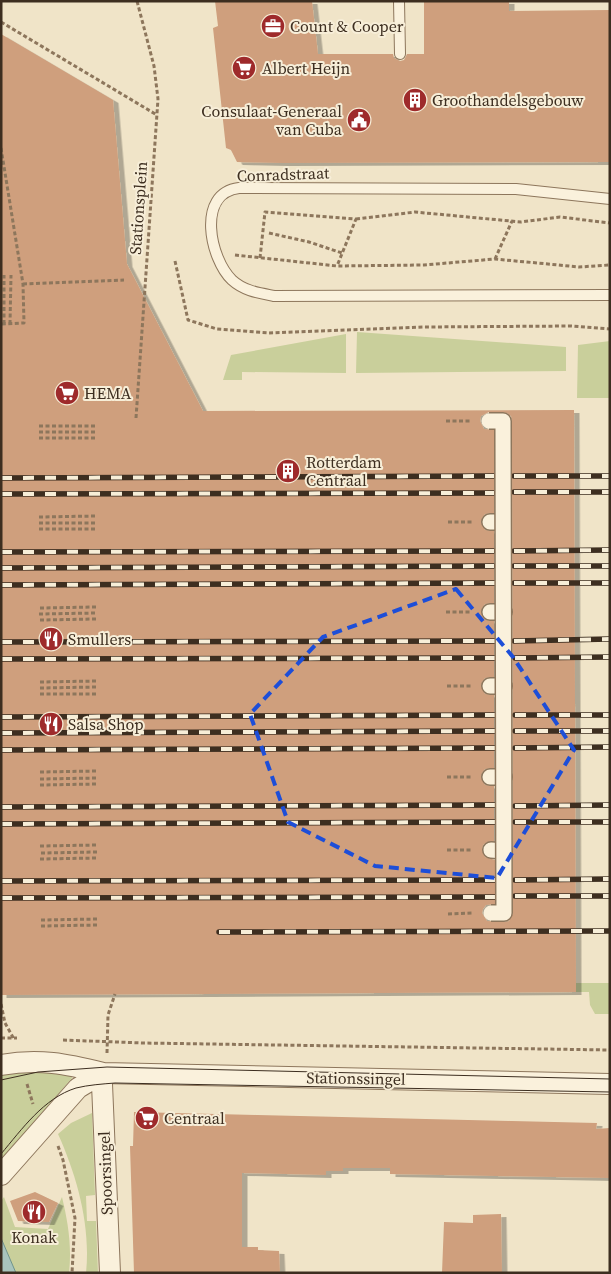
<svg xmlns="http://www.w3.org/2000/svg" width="611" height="1274" font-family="'Source Serif 4',serif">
  <defs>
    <filter id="shadow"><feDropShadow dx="5.5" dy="3" stdDeviation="0" flood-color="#0004"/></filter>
  </defs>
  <rect width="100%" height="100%" fill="#f0e4c8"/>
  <!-- green -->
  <path fill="#c9cf9b" d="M357 332 566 347V371L356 373Z
    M346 334V373L242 372V380H223L231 355Z
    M610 341V398H577L578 345Z
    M576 983H610V1014H595L590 1005 589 992H576Z
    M10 1069 71 1074 72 1078 1 1162V1070Z
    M92 1113 95 1195 86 1196 87 1221H96L98 1273H86C91 1226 77 1176 58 1134L71 1123Z
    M4 1197 15 1227 48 1229 62 1197C68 1222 72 1246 69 1273H16L1 1238V1201Z"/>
  <!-- water -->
  <path fill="#a9c4bc" stroke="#6f938a" d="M1 1238 16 1273H1Z"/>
  <!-- building -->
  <path fill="#cf9f7d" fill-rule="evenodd" filter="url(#shadow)" d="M215 1H312L318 54H393L394 58 400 61 404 60 407 54H424V1H509V11L610 10V162L283 163 237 162 231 150 226 148 213 28 218 26Z
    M1 34 113 100 127 264 203 411 574 410 576 992 1 995ZM489 412 507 413 511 416 512 421 513 913 509 921 504 922 487 921 482 913 483 909 486 905 495 904V860L485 857 482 850 483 845 487 842 494 841V786L485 785 481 777 482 773 485 769 494 768V695L485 694 481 686 482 682 485 678 494 677V621L485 620 481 612 482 608 485 604 494 603V531L485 530 481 522 482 518 485 514 494 513V430L484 429 480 421 481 416Z
    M134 1112 597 1123 596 1129 610 1128V1178L390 1174V1168H343V1171H326V1175L242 1173V1247H258V1250L279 1251 280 1273H134L130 1146H133Z
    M35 1192 58 1203 49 1222 18 1221 10 1201Z
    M501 1214 502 1273H442L444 1222 473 1223V1215Z"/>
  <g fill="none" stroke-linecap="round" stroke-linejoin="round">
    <!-- service casing -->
    <g stroke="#8d765c" stroke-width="12">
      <path id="service" d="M399 1 400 54
        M610 199 516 189 239 188C196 193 210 259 232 280 244 291 259 293 274 296L610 295"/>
    </g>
    <!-- pedestrian casing -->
    <g stroke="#8d765c" stroke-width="18">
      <path id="pedestrian" d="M490 522H503
        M490 612H504
        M490 686H504
        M490 777H504
        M491 850 504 851"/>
    </g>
    <!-- minor casing -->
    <g stroke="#8d765c" stroke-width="22">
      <path id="minor" d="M1 1065C39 1058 67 1064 103 1073L610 1084
        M103 1073 102 1084 110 1273
        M1 1175 78 1088 103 1073"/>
    </g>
    <!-- path -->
    <path stroke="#8d765c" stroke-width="3" stroke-dasharray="4 2.5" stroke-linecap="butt" d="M1 22 157 115
      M1 148 23 284 24 323 1 324
      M356 219 415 212 521 222 560 217 610 223
      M269 233 309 242 342 253
      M235 255 337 266 424 265 495 259 579 267 610 265
      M260 258 265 212 356 219 337 266
      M495 259 512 221
      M175 261 188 320 217 329 269 333 424 327 571 326 610 329
      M23 284 124 280
      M4 324V275
      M10 324 11 275
      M136 418 158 99 154 66 137 1
      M446 421H471
      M39 426H96
      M39 432H96
      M39 438H96
      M39 517 96 516
      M448 522H472
      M39 523H96
      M39 529H96
      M40 608 96 607
      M446 612H472
      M39 614 96 613
      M40 620 96 619
      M40 682 97 681
      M447 686H472
      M40 688 97 687
      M40 694H97
      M40 772 97 771
      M447 777H472
      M40 779 97 778
      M40 785 97 784
      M40 846 97 845
      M447 850H472
      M41 853 97 852
      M40 859 97 858
      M448 914 473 913
      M41 920 98 919
      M41 926 98 925
      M1 1004 5 1023 14 1039
      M1 1038H17
      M63 1040 143 1043 610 1050
      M107 1053 108 1015 115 994
      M27 1084 33 1104
      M58 1146 63 1160 75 1218 72 1273"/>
    <!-- service -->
    <use href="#service" stroke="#faf1dc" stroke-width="10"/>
    <!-- pedestrian -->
    <use href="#pedestrian" stroke="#faf1dc" stroke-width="15"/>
    <!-- minor -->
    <use href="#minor" stroke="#faf1dc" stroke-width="20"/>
    <!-- tram -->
    <path stroke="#3d2e20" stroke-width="1" d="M1 1080 38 1072 107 1067 610 1079
      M1 1154C22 1129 44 1098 76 1088 88 1085 102 1084 115 1083L610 1092"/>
    <!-- rail casing -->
    <g stroke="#3d2e20" stroke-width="5.5">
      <path id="rail" d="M514 476H610
        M1 478 494 476
        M514 492H610
        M1 494 494 493
        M514 551 610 550
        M1 552 494 551
        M514 566H610
        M1 568 494 566
        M514 583H610
        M1 585 495 583
        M514 641 610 639
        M1 642 495 641
        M515 658 610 657
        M1 659 495 658
        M515 715H610
        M1 717 495 715
        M515 731H610
        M1 733 495 731
        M515 748 610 747
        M1 750 495 748
        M515 806 610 805
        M1 807 495 805
        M515 822H610
        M1 824 495 822
        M515 880 610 879
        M1 881 496 880
        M515 896H610
        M1 898 496 897
        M219 932 610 931"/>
    </g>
    <!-- rail -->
    <use href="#rail" stroke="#f7eed8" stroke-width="4" stroke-dasharray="11" stroke-linecap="butt"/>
    <!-- pedestrian-bridge casing -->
    <g stroke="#8d765c" stroke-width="18" stroke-linecap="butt">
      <path id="pedestrian-bridge" d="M489 421H503L504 913H491"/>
    </g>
    <!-- pedestrian-bridge -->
    <use href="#pedestrian-bridge" stroke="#faf1dc" stroke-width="15"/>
  </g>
  <!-- marked area -->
  <path fill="none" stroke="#1d4ed8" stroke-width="4" stroke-dasharray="10 6" stroke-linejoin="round" d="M456 589 513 657 574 750 497 878 375 866 288 822 250 714 323 637Z"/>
  <!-- icons -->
  <defs>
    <g id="office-disc" transform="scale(1.25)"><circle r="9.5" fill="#9e2a2b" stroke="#f7eed8"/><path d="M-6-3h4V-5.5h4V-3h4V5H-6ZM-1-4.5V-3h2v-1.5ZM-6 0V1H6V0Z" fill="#fff"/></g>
    <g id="supermarket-disc" transform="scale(1.25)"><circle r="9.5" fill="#9e2a2b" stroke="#f7eed8"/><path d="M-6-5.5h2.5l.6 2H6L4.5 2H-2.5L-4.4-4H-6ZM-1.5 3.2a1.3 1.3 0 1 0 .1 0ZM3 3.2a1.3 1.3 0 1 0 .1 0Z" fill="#fff"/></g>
    <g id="building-disc" transform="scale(1.25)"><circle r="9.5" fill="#9e2a2b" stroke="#f7eed8"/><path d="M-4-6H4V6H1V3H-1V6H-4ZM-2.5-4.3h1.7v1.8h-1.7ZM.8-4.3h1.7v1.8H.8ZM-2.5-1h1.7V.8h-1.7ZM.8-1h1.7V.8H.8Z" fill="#fff"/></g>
    <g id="civic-disc" transform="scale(1.25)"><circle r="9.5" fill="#9e2a2b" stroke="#f7eed8"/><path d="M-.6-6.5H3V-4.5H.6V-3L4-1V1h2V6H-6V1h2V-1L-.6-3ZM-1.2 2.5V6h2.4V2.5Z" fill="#fff"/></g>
    <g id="restaurant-disc" transform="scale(1.25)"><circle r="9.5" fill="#9e2a2b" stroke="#f7eed8"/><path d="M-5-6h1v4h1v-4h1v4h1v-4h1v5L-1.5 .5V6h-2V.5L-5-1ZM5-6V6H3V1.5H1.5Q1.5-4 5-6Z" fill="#fff"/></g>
  </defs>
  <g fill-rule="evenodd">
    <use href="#office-disc" x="273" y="26"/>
    <use href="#supermarket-disc" x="244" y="68"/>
    <use href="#building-disc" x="415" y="100"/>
    <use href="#civic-disc" x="359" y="120"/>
    <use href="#supermarket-disc" x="67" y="393"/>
    <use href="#building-disc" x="288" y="471"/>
    <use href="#restaurant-disc" x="51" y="639"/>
    <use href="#restaurant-disc" x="51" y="724"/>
    <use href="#supermarket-disc" x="147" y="1118"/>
    <use href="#restaurant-disc" x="34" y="1212"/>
  </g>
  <g text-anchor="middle" stroke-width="4" stroke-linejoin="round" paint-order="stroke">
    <!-- poi labels -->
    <g font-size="16" fill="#3d2e20" stroke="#f7eed8" text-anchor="start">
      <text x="290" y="32">Count &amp; Cooper</text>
      <text x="262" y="74">Albert Heijn</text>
      <text x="432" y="106">Groothandelsgebouw</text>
      <text x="342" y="117" text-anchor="end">Consulaat-Generaal<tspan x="342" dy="18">van Cuba</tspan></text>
      <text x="84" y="399">HEMA</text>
      <text x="306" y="468">Rotterdam<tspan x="306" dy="18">Centraal</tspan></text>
      <text x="68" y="645">Smullers</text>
      <text x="68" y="730">Salsa Shop</text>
      <text x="164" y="1124">Centraal</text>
      <text x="34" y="1243" text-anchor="middle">Konak</text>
    </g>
    <!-- street labels -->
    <g font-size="16" fill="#3d2e20" stroke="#f7eed8">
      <text transform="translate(283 174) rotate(-2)" y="6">Conradstraat</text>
      <text transform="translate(138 208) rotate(-86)" y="6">Stationsplein</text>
      <text transform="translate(356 1078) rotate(1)" y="6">Stationssingel</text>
      <text transform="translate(105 1173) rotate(-92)" y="6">Spoorsingel</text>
    </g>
  </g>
  <!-- border -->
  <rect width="611" height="1274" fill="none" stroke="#3d2e20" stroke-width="5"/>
</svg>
